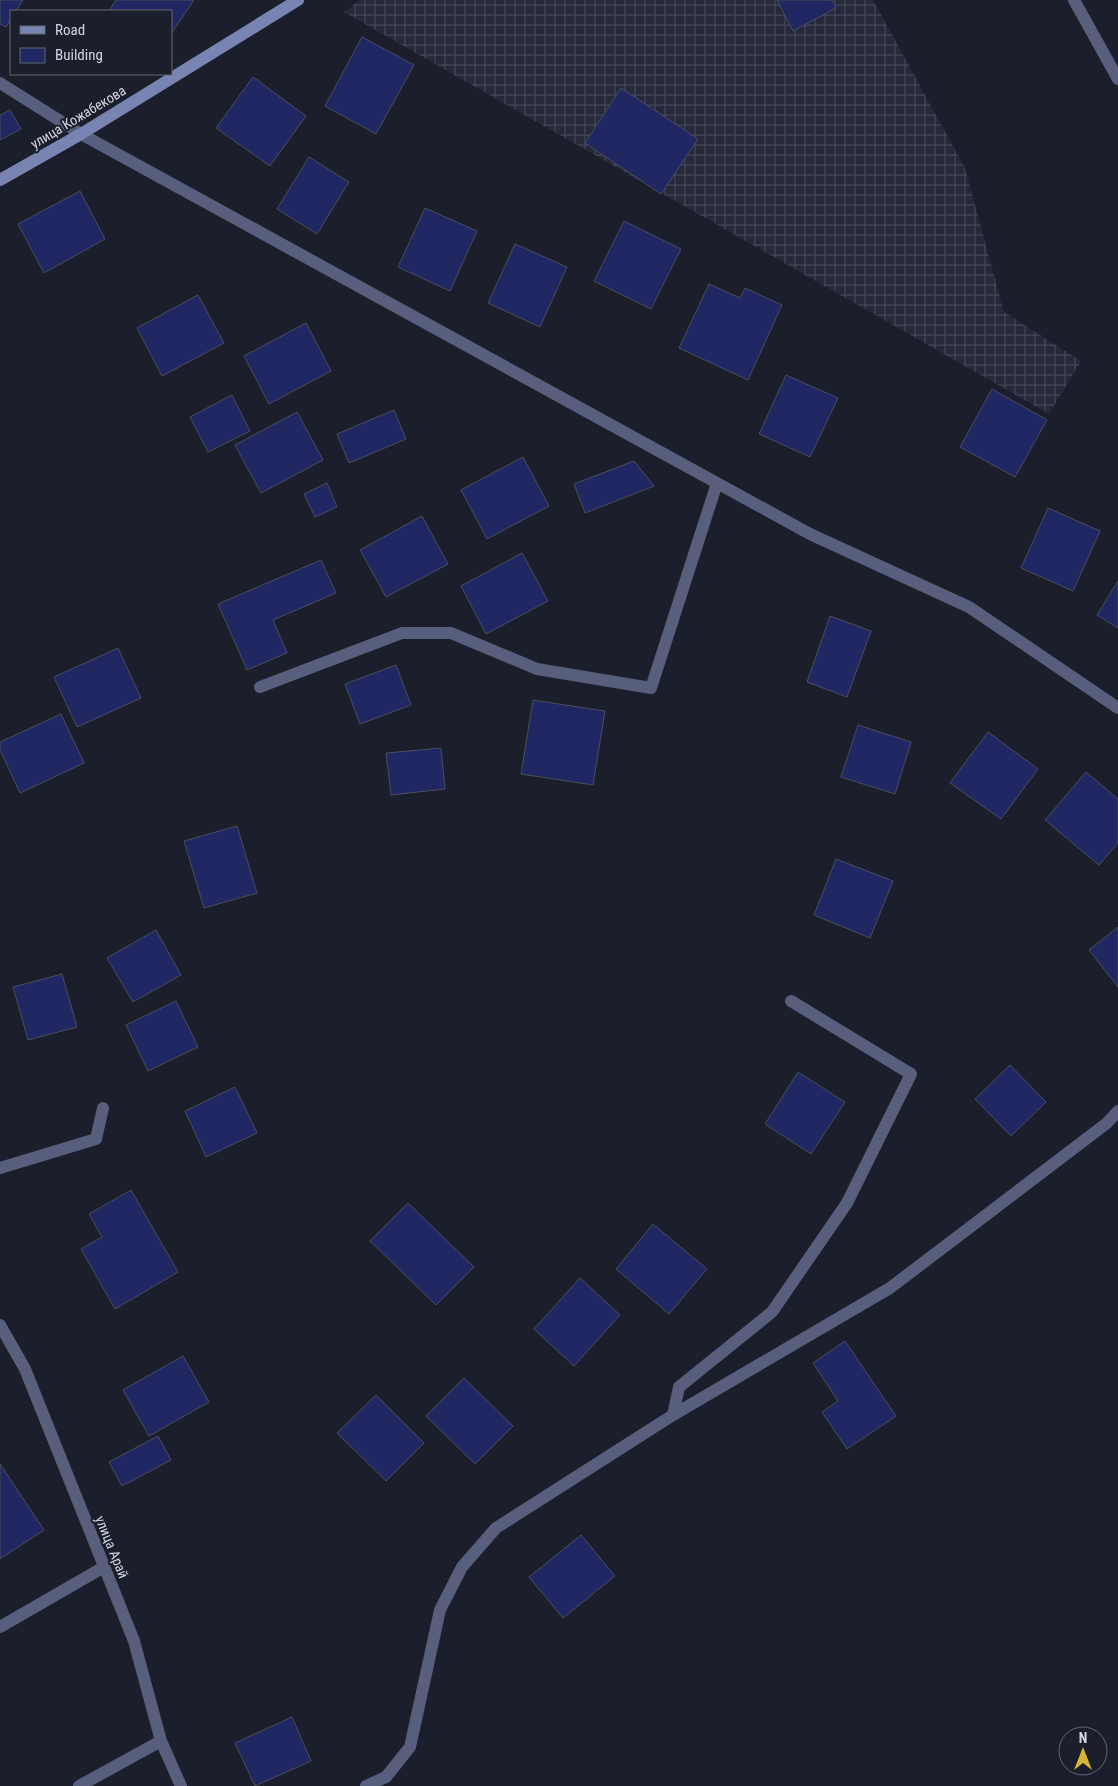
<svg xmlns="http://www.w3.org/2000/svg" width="1118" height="1786" font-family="'Roboto Condensed',sans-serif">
  <defs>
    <pattern id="industrial-grid" width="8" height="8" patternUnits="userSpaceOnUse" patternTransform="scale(1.25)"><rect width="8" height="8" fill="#25293a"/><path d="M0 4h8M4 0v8" fill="none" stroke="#444756"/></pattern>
  </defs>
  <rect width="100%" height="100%" fill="#1b1e2b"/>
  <!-- industrial -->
  <path fill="url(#industrial-grid)" d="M360 0H873L965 168 1004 312 1081 361 1049 414 344 12Z"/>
  <!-- building -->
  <path fill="#212762" stroke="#4a4e5d" d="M0 0H23L16 11H11V19L6 27 0 24Z
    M116 0H194L171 34V11H109Z
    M777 0H832L836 8 793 31Z
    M362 37 414 65 376 134 325 106Z
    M253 77 306 116 270 166 216 128Z
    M621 88 698 139 661 194 585 143Z
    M10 110 21 129 0 140V115Z
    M309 157 349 182 317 234 277 209Z
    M80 191 105 239 44 273 18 224Z
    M425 208 477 231 450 291 398 267Z
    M624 221 681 249 651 309 594 281Z
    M515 244 567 267 540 327 488 303Z
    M709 284 740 298 745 288 782 305 748 380 679 348Z
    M198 295 224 343 162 376 137 328Z
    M306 323 331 371 269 404 244 356Z
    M786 375 838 398 810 457 759 434Z
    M992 389 1047 420 1015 477 960 447Z
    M232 395 250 431 208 452 190 417Z
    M394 410 406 439 349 463 337 434Z
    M297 412 323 460 261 493 235 445Z
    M523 457 549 506 487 539 461 490Z
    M634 461 654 486 585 513 574 484Z
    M327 483 337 507 315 517 304 494Z
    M1048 508 1100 531 1073 591 1021 568Z
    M422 516 448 564 386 597 360 550Z
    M522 553 548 601 486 634 461 586Z
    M321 560 336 593 273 620 287 653 247 670 218 604Z
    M1118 581V628L1097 615Z
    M830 616 871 631 847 697 807 682Z
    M118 648 141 698 77 727 54 677Z
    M396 665 411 705 360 724 345 684Z
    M533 700 605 711 593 785 521 774Z
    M61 714 84 763 20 793 0 750V742Z
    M858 725 911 742 895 794 841 777Z
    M988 732 1038 769 1001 819 950 783Z
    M441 748 445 789 391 795 386 753Z
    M1086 772 1118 799V843L1099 865 1045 820Z
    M237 826 257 893 204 908 184 841Z
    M836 859 893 881 870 938 814 915Z
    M1118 927V987L1089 950Z
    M156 930 181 975 133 1002 107 958Z
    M62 974 77 1027 28 1040 13 987Z
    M176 1001 198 1047 148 1071 126 1025Z
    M1010 1065 1046 1102 1011 1136 975 1099Z
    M798 1072 845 1102 811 1154 765 1124Z
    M235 1087 257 1133 206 1157 185 1111Z
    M131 1190 178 1272 115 1309 81 1249 102 1237 89 1214Z
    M408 1203 474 1267 436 1305 370 1241Z
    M653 1224 707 1269 669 1314 616 1269Z
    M580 1278 620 1315 574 1366 534 1329Z
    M845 1341 896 1416 847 1449 822 1412 838 1401 813 1363Z
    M183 1356 209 1402 149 1436 123 1390Z
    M464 1378 513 1426 475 1464 426 1416Z
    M376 1395 424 1443 386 1481 337 1433Z
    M158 1436 171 1460 122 1486 109 1462Z
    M0 1464 44 1530 0 1559Z
    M581 1535 615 1576 563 1618 529 1577Z
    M292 1717 311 1761 255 1786 235 1743Z"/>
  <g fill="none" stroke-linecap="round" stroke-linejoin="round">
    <!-- service -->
    <path stroke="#585f7c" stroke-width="12" d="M0 1627 104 1567"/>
    <!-- minor -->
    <path stroke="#585f7c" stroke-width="12" d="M1074 0 1118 79
      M0 83 81 134 810 534 969 607 1118 708
      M260 687 402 633H451L537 669 651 688 717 483
      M0 1168 96 1139 103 1108
      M0 1325 25 1369 134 1641 161 1741 181 1786
      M673 1415 679 1387 772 1312 847 1203 911 1074 791 1001
      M79 1786 161 1741
      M366 1786 386 1777 410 1747 440 1610 462 1567 496 1528 673 1415 890 1288 1107 1123 1118 1111"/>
    <!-- secondary -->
    <path stroke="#7984b2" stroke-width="12" d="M0 180 81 134 298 0"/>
  </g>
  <g text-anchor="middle" stroke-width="4" stroke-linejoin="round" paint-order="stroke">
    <!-- street labels -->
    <g font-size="14" fill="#d4d7e0" stroke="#1b1e2b">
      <text transform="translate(78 117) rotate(-31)" y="5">улица Кожабекова</text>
      <text transform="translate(112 1547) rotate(68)" y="5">улица Арай</text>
    </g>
  </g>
  <!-- legend -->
  <rect x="10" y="10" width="162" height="65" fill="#1b1e2b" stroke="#656873"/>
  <rect x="20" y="26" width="25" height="8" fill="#7984b2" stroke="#656873"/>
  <text x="55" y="35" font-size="15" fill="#d4d7e0">Road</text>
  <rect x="20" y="48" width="25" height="15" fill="#212762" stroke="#656873"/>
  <text x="55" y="60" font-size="15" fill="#d4d7e0">Building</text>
  <!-- north arrow -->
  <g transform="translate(1083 1751)"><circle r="24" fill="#1b1e2b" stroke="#656873"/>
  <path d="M0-4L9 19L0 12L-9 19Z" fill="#d6b534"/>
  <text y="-8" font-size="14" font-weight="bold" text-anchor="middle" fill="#d4d7e0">N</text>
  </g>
</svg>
